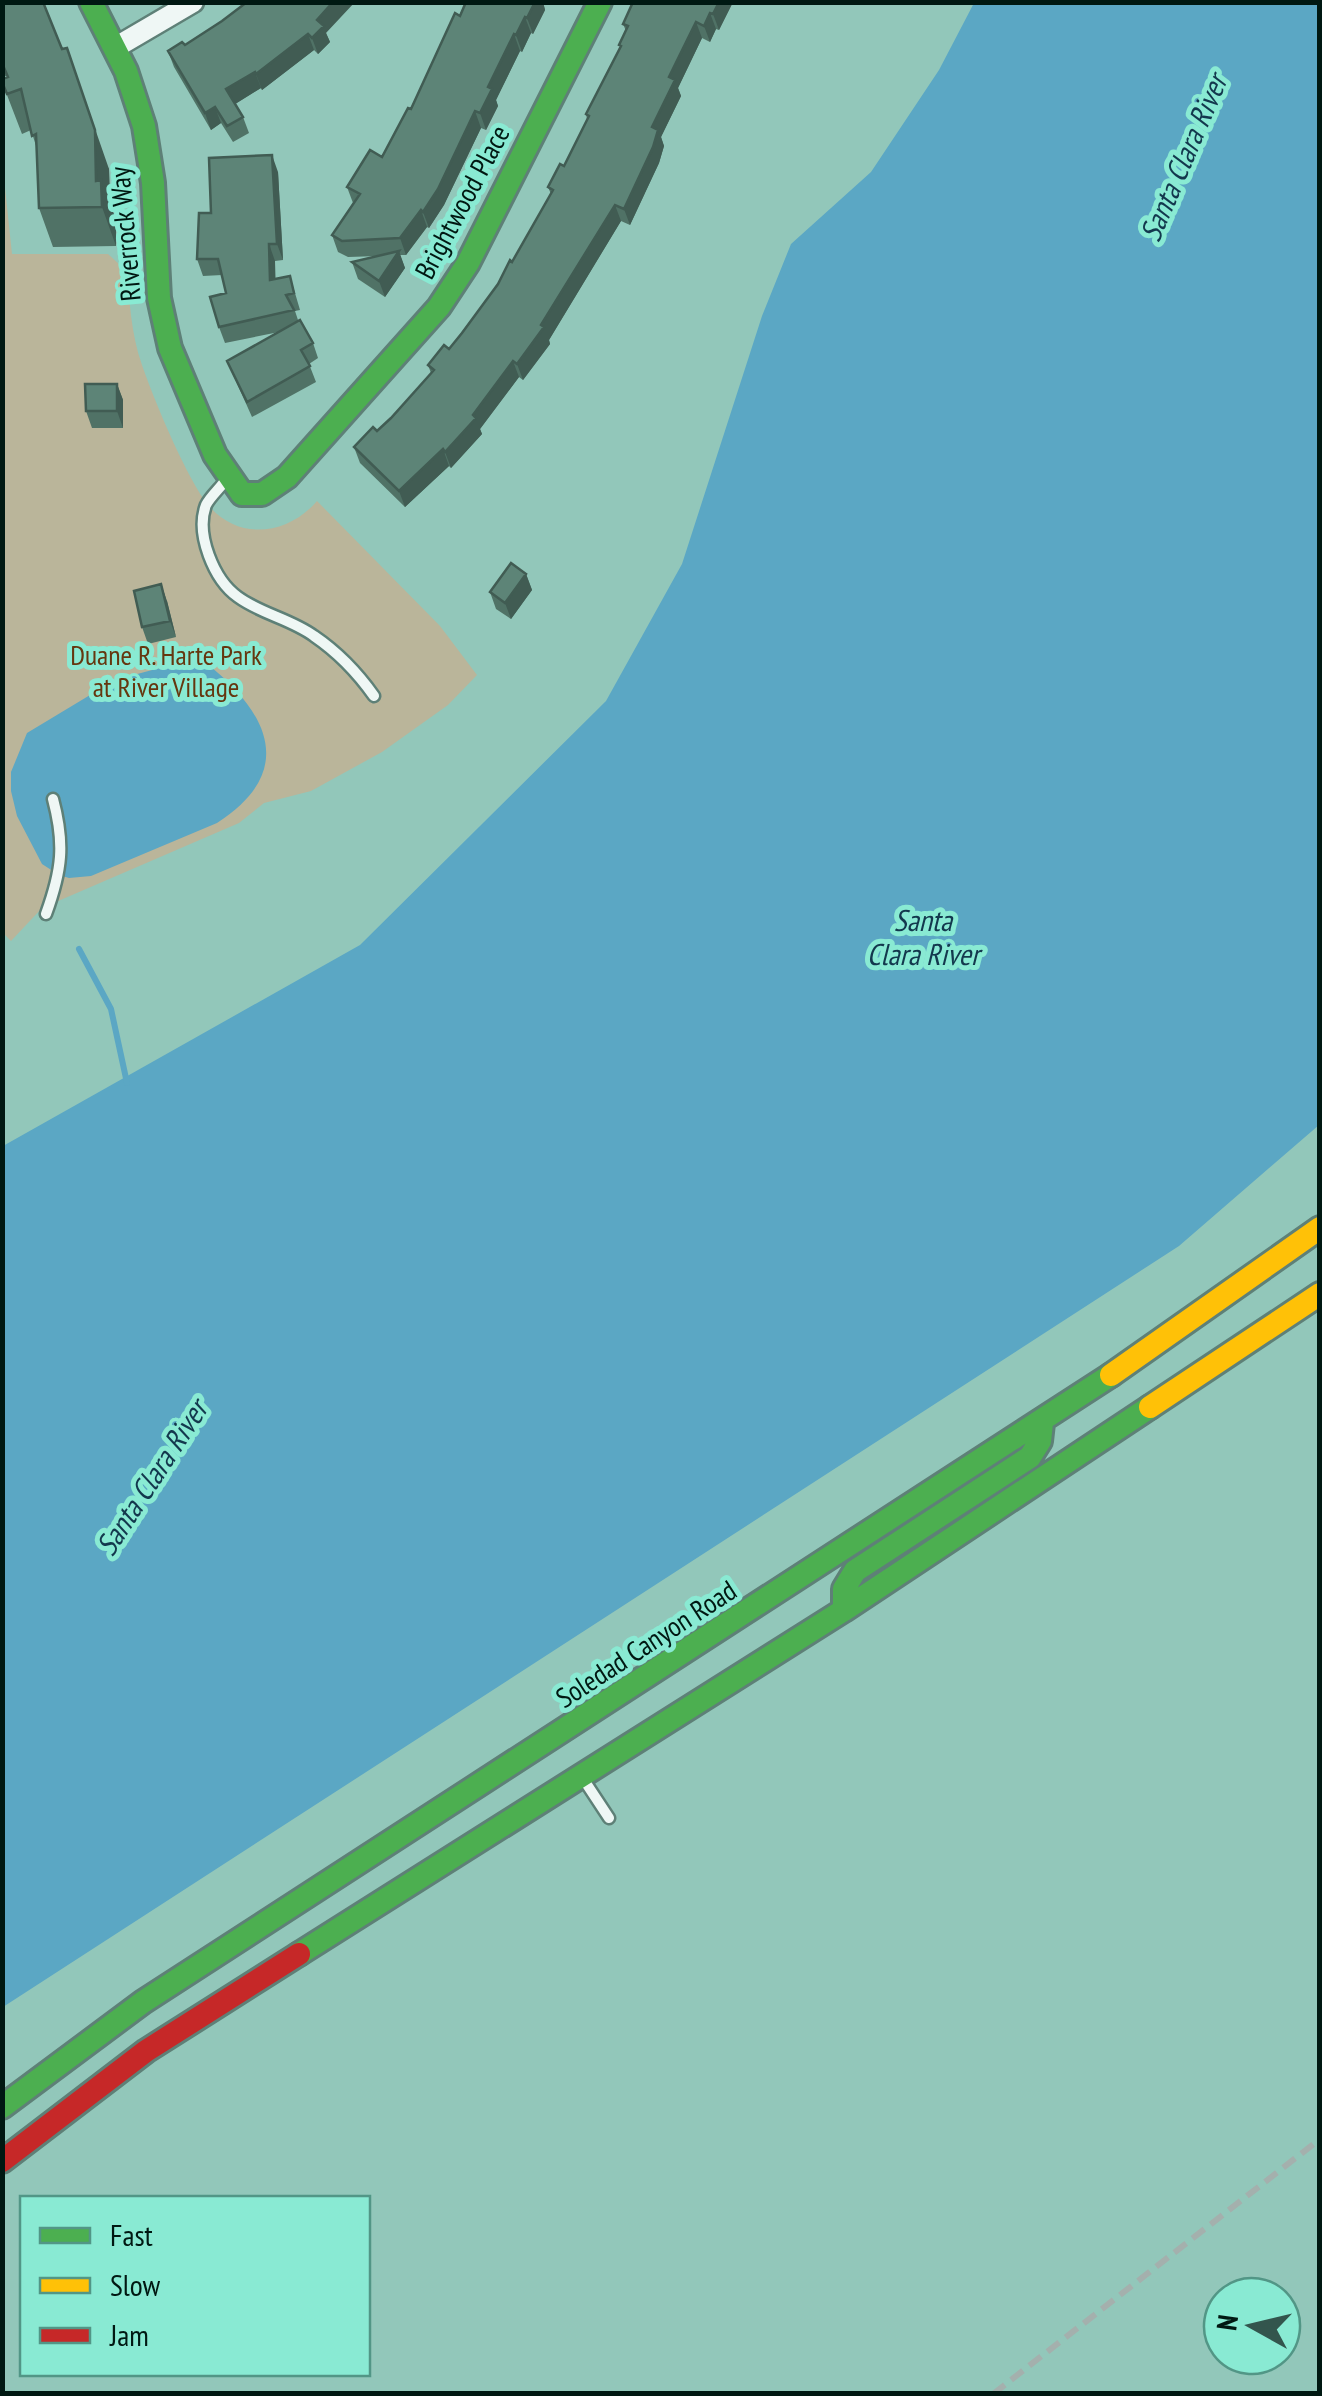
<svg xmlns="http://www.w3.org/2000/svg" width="1322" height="2396" font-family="'PT Sans Narrow',sans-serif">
  <rect width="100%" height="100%" fill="#92c7ba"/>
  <!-- green -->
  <path fill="#bab59a" d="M3 169 12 254H108L120 265H127C129 299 131 334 142 365 154 400 187 479 209 506 240 542 289 534 317 501L440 626 477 675 448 705 382 752 311 791 264 803 239 823 42 908 11 941 3 933Z"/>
  <!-- water -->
  <path fill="#5ba7c4" d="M974 3H1319V1125L1179 1246 3 2007V1146L360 945 606 701 682 564 762 316 791 244 871 172 939 70Z
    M206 663C268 712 298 771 217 823L91 876 69 878 59 875 42 864 17 816 11 791V772L27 733 115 680 167 666Z"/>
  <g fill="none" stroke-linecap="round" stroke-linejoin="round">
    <!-- stream -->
    <path stroke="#5ba7c4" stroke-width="6" d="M79 949 111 1009 127 1083"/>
    <!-- lane casing -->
    <g stroke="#5e8077" stroke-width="15">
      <path id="lane" d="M225 481C220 488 210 497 206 505 195 534 214 580 238 597 261 614 291 619 314 636 339 653 357 672 374 696
        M46 914C62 870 65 844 53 799
        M582 1777 609 1818"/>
    </g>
    <!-- street casing -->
    <g stroke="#5e8077" stroke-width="25">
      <path id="street" d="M118 46 193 2"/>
    </g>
    <!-- fast casing -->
    <g stroke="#5e8077" stroke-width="28">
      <path id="fast" d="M91 2 126 71 144 126 153 183 159 298 170 348 215 455 242 494H262L287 477 439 307 468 263 600 2
        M844 1610V1589L855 1571 1030 1457 1040 1441 1042 1423
        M299 1954 844 1610 1150 1407
        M2 2107 143 2002 1111 1375"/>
    </g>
    <!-- slow casing -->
    <g stroke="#5e8077" stroke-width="28">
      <path id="slow" d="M1111 1375 1320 1228
        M1150 1407 1320 1294"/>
    </g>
    <!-- jam casing -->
    <g stroke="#5e8077" stroke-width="28">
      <path id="jam" d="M2 2161 146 2051 299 1954"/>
    </g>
    <!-- lane -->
    <use href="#lane" stroke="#eff7f5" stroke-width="10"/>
    <!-- street -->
    <use href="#street" stroke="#eff7f5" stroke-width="20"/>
    <!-- fast -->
    <use href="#fast" stroke="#4caf50" stroke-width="22"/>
    <!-- slow -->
    <use href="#slow" stroke="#ffc107" stroke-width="22"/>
    <!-- jam -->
    <use href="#jam" stroke="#c62828" stroke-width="22"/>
    <!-- rail -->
    <path stroke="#a4b0ad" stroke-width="6" stroke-dasharray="15 8" stroke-linecap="butt" d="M993 2394 1320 2139"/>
  </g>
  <!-- wall -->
  <path fill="#507266" d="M2 2 109 169 110 204 116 220V246L53 247 39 208 37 149 31 130 22 134 2 82 7 77 6 76 2 78Z
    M466 2H543L545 10 533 34 531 33 522 52 520 51 496 100 498 106 486 130 481 128 444 205 429 228 427 227 406 255H400L405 268 385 297 358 279 352 262 379 256 348 257 338 252 332 235 353 203 347 187 382 157 411 109Z
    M633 2H731L732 4 719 30 716 29 710 42 702 38 678 88 681 96 661 137 664 146 659 163 630 225 621 221 549 340 550 344 523 380 519 377 480 429 482 434 451 468 449 466 405 507 360 463 354 447 377 431 391 418 431 373 428 365 449 349 498 284 512 262 551 194 548 187 564 166 587 119 586 114 620 48 619 45 626 31 623 24Z
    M326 33 330 42 318 54 314 50 262 90 261 88 235 104 243 117 249 133 233 142 221 123 211 130 174 67 168 51Z
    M278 172 283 260 275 261V279L290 276 300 310 295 311 298 320 313 343 318 358 309 364 316 382 252 417 227 361 279 332 225 343 219 327 226 293 222 275 203 276 197 259 211 213Z
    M117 384 123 400V428H92L86 411Z
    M526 574 532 590 511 619 496 609 490 592Z
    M167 601 176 637 148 644 142 627Z"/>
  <!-- shaded-wall -->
  <path fill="#415c53" d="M333 2H355L326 33 330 42 318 54 312 38 317 20Z
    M535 2H543L545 10 533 34 527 18Z
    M719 2H731L732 4 719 30 713 14Z
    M710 13 716 29 710 42 704 26Z
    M525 17 531 33 522 52 516 35Z
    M696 22 702 38 678 88 681 96 661 137 664 146 659 163 630 225 624 209 669 77Z
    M308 34 314 50 262 90 256 74Z
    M514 34 520 51 496 100 498 106 486 130 480 113 488 87Z
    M67 48 109 169 110 204 116 220V246L102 207Z
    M255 72 261 88 232 106 226 89Z
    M215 107 221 123 211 130 205 113Z
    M475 111 481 128 444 205 429 228 423 212Z
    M272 155 278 172 283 260 277 244Z
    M615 205 621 221 549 340 550 344 523 380 517 364Z
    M421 210 427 227 406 255 400 238Z
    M269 244 275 261 276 297 270 280Z
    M399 251 405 268 385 297 379 281Z
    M513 361 519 377 480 429 482 434 451 468 445 452Z
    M117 384 123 400V428L117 411Z
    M443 449 449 466 405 507 399 491Z
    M526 574 532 590 511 619 505 603Z
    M161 584 167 601 176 637 170 621Z"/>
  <!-- building -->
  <path fill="#5d8477" stroke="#415c53" stroke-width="2.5" d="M2 2H43L62 49 67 48 95 130 96 181 101 180 102 207 39 208 36 134 32 136 21 89 7 94 2 82V79L8 77 2 63Z
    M247 2H333L317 20 324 26 312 38 308 34 256 74 255 72 226 89 243 117 227 126 215 107 205 113 168 51 182 42 185 45 222 21Z
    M466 2H535L527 18 525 17 516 35 514 34 488 87 492 89 480 113 475 111 438 189 423 212 421 210 400 238 342 241 332 235 360 194 347 187 370 150 382 157 408 108 411 109 455 13 460 16Z
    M633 2H719L713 14 710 13 704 26 696 22 669 77 675 80 652 127 658 130 653 147 624 209 615 205 541 325 544 327 517 364 513 361 473 415 476 418 445 452 443 449 399 491 354 447 373 427 377 431 391 418 434 370 428 365 444 345 449 349 462 333 498 284 510 260 512 262 553 190 548 187 560 164 564 166 589 116 586 114 621 46 619 45 628 26 623 24Z
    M272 155 277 244H269L270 280 290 276 294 293 286 295 294 310 219 327 210 297 226 293 218 259H197L199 213H211L209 158Z
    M399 251 379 281 352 262Z
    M300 320 313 343 301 350 310 366 247 402 227 361Z
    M85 384H117V411H86Z
    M511 563 526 574 505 603 490 592Z
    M161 584 170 621 142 627 134 591Z"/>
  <g text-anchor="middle" stroke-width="10" stroke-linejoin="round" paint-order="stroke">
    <!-- street labels -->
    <g font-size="28" fill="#001812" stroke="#89ead3">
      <text transform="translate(462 202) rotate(-62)" y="10">Brightwood Place</text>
      <text transform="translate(125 234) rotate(-95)" y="10">Riverrock Way</text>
      <text transform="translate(646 1644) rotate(-33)" y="10">Soledad Canyon Road</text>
    </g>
    <!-- park labels -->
    <g font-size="28" fill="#65370f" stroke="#89ead3">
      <text x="166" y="665">Duane R. Harte Park<tspan x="166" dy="32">at River Village</tspan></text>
    </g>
    <!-- water labels -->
    <g font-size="30" font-style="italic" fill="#13384d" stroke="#89ead3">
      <text transform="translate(1184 158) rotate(-67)" y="10">Santa Clara River</text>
      <text x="923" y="931">Santa<tspan x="923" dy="34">Clara River</tspan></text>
      <text transform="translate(152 1478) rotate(-57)" y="10">Santa Clara River</text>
    </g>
  </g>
  <!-- border -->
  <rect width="1322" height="2396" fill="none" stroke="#001812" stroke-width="10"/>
  <!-- legend -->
  <rect x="20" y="2196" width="350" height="180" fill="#89ead3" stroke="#529686" stroke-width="2.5"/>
  <rect x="40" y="2228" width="50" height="15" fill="#4caf50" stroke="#529686" stroke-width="2.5"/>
  <text x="110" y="2246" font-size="30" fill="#001812">Fast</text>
  <rect x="40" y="2278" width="50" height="15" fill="#ffc107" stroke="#529686" stroke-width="2.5"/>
  <text x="110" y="2296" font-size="30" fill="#001812">Slow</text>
  <rect x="40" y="2328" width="50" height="15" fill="#c62828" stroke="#529686" stroke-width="2.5"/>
  <text x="110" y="2346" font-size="30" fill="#001812">Jam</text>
  <!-- north arrow -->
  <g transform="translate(1252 2326) rotate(278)"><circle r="48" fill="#89ead3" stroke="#529686" stroke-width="2.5"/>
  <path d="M0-8L18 38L0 25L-18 38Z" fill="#33554d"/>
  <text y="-15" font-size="28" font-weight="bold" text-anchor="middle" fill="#001812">N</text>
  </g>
</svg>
